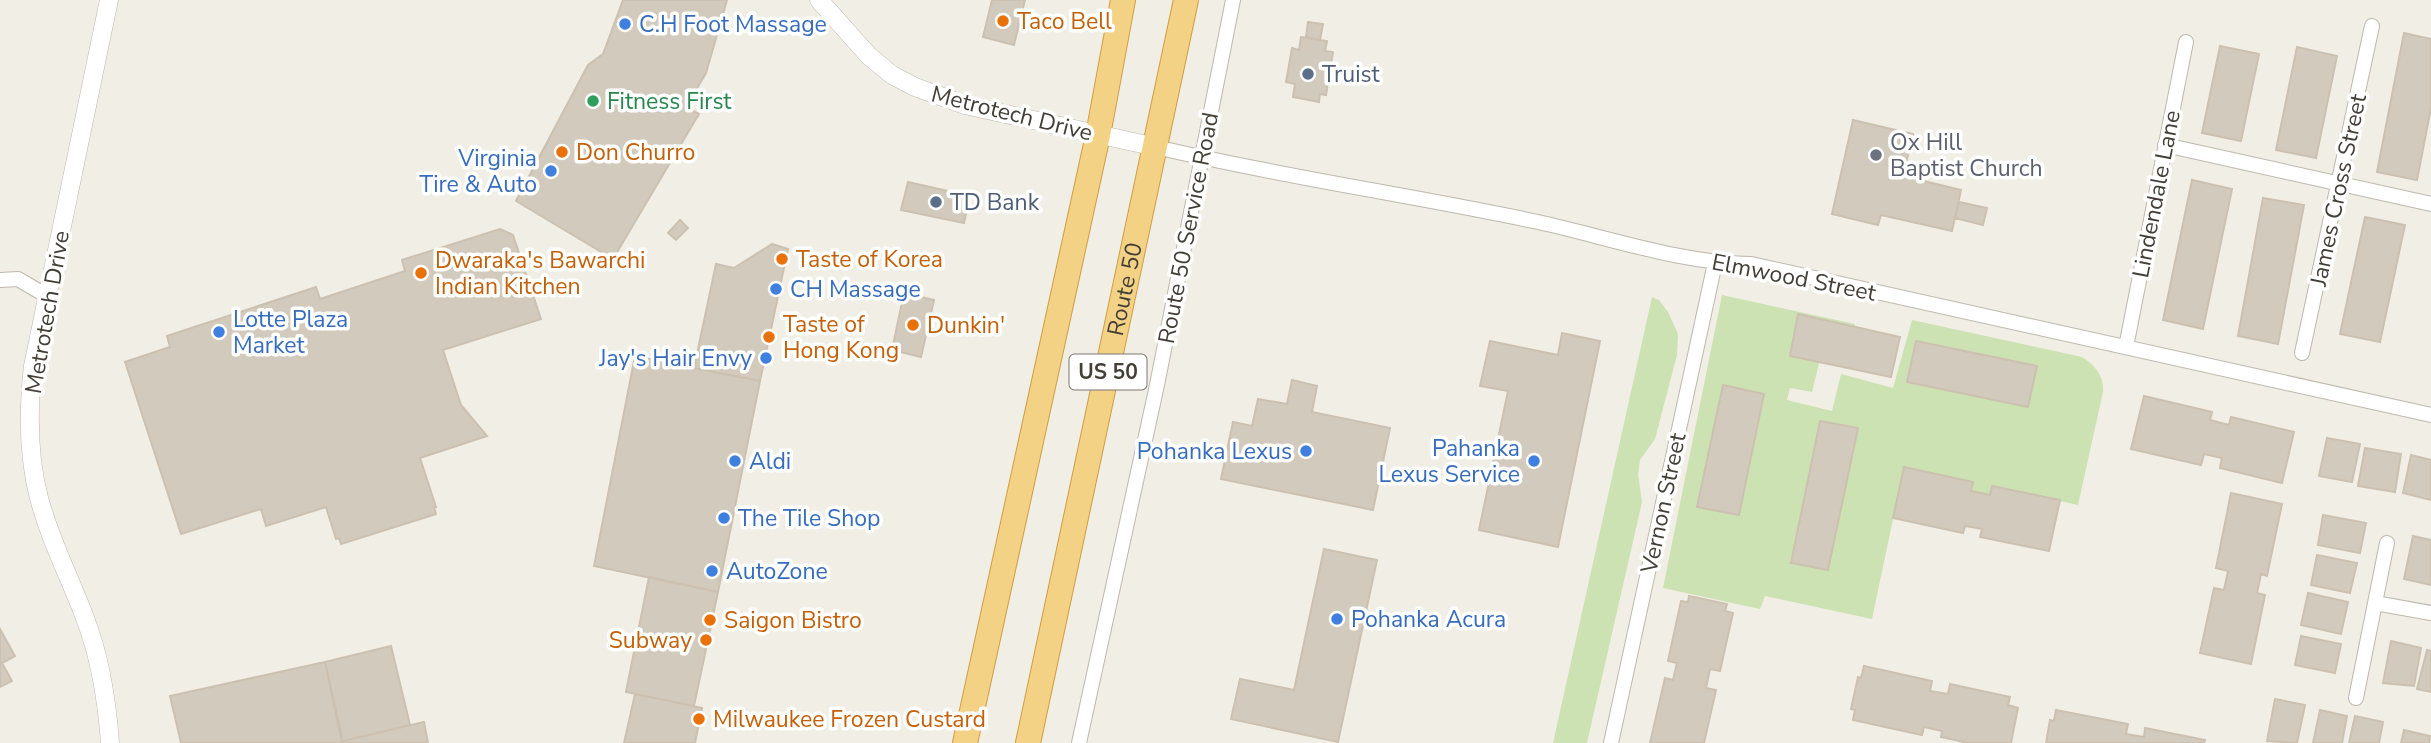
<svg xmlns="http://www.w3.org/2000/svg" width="2431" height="743" font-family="'Nunito Sans',sans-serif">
  <rect width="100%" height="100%" fill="#f1eee6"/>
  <!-- green -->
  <path fill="#cce2b2" d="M1722 295 1855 324 1845 356 1822 351 1812 392 1790 388 1787 400 1832 411 1841 374 1893 388 1912 320 2082 357C2096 366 2104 376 2103 392L2078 505 1992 486 1990 495 1971 491 1972 482 1904 467 1872 619 1765 596 1760 609 1663 588Z
    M1652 297 1659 300 1668 312 1678 334 1677 355 1655 439 1640 460 1638 474 1642 502 1587 743H1553Z"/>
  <!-- building -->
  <path fill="#d2cabc" stroke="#ccc1b0" stroke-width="2" d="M623 0H727L706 73 686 107 699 114 613 259 516 201 588 65 603 54Z
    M992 0H1025L1014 45 983 37Z
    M1308 22 1323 24 1320 40 1306 37Z
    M2404 33 2431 39V108L2417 180 2377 172Z
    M1301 37 1327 41 1325 51 1333 52 1326 95 1320 94 1319 102 1293 97 1295 84 1286 82 1292 48 1299 50Z
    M2220 46 2259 54 2241 141 2202 133Z
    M2297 47 2337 56 2316 158 2276 150Z
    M1853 120 1913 134 1903 176 1961 190 1952 231 1881 215 1878 225 1832 214Z
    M2192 180 2232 189 2203 329 2163 320Z
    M908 182 970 196 964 223 901 210Z
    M2263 198 2304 205 2278 344 2238 336Z
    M1959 202 1987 208 1983 225 1955 218Z
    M2365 217 2405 225 2380 342 2340 334Z
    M680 220 688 228 676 240 668 233Z
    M500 229 513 235 541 319 443 350 461 405 487 436 420 458 436 507H434L436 514 341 544 339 538 336 539 326 507 266 526 261 509 181 534 125 362 170 347 167 336 316 287 320 299 405 271 402 260Z
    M772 244 788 249 760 381 694 368 716 264 734 268Z
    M904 293 934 300 921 357 892 350Z
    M1798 314 1900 337 1891 377 1790 356Z
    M1562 333 1600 341 1558 547 1479 530 1508 391 1480 386 1490 341 1558 355Z
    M1916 341 2037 366 2028 407 1907 382Z
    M635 356 760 381 718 592 594 566Z
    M1292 380 1317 386 1312 412 1390 428 1373 510 1221 479 1233 422 1252 426 1258 399 1287 404Z
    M1723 385 1764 394 1739 515 1697 507Z
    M2144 396 2212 412 2210 420 2229 425 2231 417 2294 432 2282 483 2220 468 2222 458 2204 454 2201 465 2131 449Z
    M1820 421 1858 428 1828 570 1791 563Z
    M2327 438 2360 444 2352 482 2319 476Z
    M2365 448 2401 454 2395 492 2358 486Z
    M2411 455 2431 460V500L2403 493Z
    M1904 467 1973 482 1971 491 1990 495 1992 486 2060 500 2049 551 1980 537 1982 529 1965 526 1963 533 1893 518Z
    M2231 493 2282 504 2267 576 2261 574 2257 593 2265 595 2251 664 2200 653 2214 588 2224 590 2228 571 2216 568Z
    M2323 515 2366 523 2360 553 2318 545Z
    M2413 536 2431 540V585L2404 579Z
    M1324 549 1377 560 1338 742 1231 719 1240 679 1294 690Z
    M2317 555 2357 563 2350 593 2311 585Z
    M649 577 718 592 694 706 626 692Z
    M2308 593 2348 602 2341 634 2301 625Z
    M1689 596 1727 604 1725 611 1733 613 1720 671 1710 669 1706 688 1716 690 1704 743H1650L1665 678 1673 680 1677 663 1668 661 1681 601 1688 602Z
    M0 629 15 656 2 663 12 681 0 687Z
    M2301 636 2341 644 2335 673 2295 665Z
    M2391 641 2421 648 2414 686 2383 683Z
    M391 646 410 725 343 741 325 662Z
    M2427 650 2431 651V692L2417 689Z
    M325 662 342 743H181L170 696Z
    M1864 666 1932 681 1930 691 1948 694 1950 684 2010 697 2008 705 2018 708 2011 743H1968L1941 737 1942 731 1924 727 1922 735 1853 720 1855 710 1851 709 1858 677 1861 678Z
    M635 694 702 708 695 743H624Z
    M2275 699 2305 705 2297 743 2267 741Z
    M2056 710 2128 724 2126 734 2144 737 2145 728 2205 740 2204 743H2046L2050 720 2054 721Z
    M2320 710 2347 716 2342 743H2313Z
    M2355 716 2383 722 2379 743H2349Z
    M424 722 428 743H342L343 741Z
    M2404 730 2430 736 2429 743H2401Z"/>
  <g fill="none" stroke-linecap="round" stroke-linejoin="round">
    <!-- minor casing -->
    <g stroke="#bfb8ac" stroke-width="16">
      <path id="minor" d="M2165 145 2431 204
        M1156 147C1282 177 1411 195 1538 222 1607 237 1680 263 1751 264L2431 415
        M0 280 18 279 47 296
        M2126 347 2186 42
        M2302 353 2372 26
        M2375 603 2431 613
        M2356 698 2387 543
        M1079 743 1157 385 1233 0
        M1611 743 1715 263"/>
    </g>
    <!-- tertiary casing -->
    <g stroke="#bfb8ac" stroke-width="19">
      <path id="tertiary" d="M109 0 33 366C28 410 28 456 39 498 50 540 70 578 85 618 100 657 107 701 110 743
        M819 0 869 56 892 75 915 87 965 105 1156 147"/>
    </g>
    <!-- trunk casing -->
    <g stroke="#cf9d42" stroke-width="26">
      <g id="trunk">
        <path d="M965 743 1098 135 1123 0"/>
        <path id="s1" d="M1028 743 1186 0"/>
      </g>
    </g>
    <!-- minor -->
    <use href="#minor" stroke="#fff" stroke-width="14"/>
    <!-- tertiary -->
    <use href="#tertiary" stroke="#fff" stroke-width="18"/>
    <!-- trunk -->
    <use href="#trunk" stroke="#f3d286" stroke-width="24"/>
  </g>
  <!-- markers -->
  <g fill="#e8710a" stroke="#fff" stroke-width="2.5">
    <circle cx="1003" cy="21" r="7"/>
    <circle cx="562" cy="152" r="7"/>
    <circle cx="782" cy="259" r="7"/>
    <circle cx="421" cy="273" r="7"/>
    <circle cx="913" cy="325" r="7"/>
    <circle cx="769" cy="337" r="7"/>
    <circle cx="710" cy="620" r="7"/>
    <circle cx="706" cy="640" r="7"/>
    <circle cx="699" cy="719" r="7"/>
  </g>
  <g fill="#3f7fe0" stroke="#fff" stroke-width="2.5">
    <circle cx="625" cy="24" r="7"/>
    <circle cx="551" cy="171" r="7"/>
    <circle cx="776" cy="289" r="7"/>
    <circle cx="219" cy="332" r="7"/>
    <circle cx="766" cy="358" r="7"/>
    <circle cx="1306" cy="451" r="7"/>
    <circle cx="735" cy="461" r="7"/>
    <circle cx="1534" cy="461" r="7"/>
    <circle cx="724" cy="518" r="7"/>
    <circle cx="712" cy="571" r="7"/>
    <circle cx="1337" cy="619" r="7"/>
  </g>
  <g fill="#5c6f8a" stroke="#fff" stroke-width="2.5">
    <circle cx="1308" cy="74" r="7"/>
    <circle cx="936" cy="202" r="7"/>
  </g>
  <circle fill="#2e9e5b" stroke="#fff" stroke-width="2.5" cx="593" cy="101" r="7"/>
  <circle fill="#6b7280" stroke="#fff" stroke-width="2.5" cx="1876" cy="155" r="7"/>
  <g text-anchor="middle" stroke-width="7" stroke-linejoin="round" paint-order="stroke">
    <!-- shield labels -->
    <rect fill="#fff" stroke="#7b7872" stroke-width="2" x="1069.5" y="354.5" width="77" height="35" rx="5"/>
    <g font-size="21" font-weight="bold" fill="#433e36">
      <text x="1108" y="379">US 50</text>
    </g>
    <!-- food labels -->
    <g font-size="23" fill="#c56008" stroke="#fff" text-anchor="start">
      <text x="1017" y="29">Taco Bell</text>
      <text x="576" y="160">Don Churro</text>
      <text x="796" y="267">Taste of Korea</text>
      <text x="435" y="268">Dwaraka's Bawarchi<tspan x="435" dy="26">Indian Kitchen</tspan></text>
      <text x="783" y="332">Taste of<tspan x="783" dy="26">Hong Kong</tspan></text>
      <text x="927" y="333">Dunkin'</text>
      <text x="724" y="628">Saigon Bistro</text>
      <text x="692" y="648" text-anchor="end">Subway</text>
      <text x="713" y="727">Milwaukee Frozen Custard</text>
    </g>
    <!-- shop labels -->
    <g font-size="23" fill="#366cbe" stroke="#fff" text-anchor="start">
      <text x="639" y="32">C.H Foot Massage</text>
      <text x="537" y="166" text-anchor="end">Virginia<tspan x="537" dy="26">Tire &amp; Auto</tspan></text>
      <text x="790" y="297">CH Massage</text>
      <text x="233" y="327">Lotte Plaza<tspan x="233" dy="26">Market</tspan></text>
      <text x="752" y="366" text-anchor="end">Jay's Hair Envy</text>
      <text x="1520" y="456" text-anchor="end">Pahanka<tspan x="1520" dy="26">Lexus Service</tspan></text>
      <text x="1292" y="459" text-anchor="end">Pohanka Lexus</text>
      <text x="749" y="469">Aldi</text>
      <text x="738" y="526">The Tile Shop</text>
      <text x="726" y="579">AutoZone</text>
      <text x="1351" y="627">Pohanka Acura</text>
    </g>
    <!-- service labels -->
    <g font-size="23" fill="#4e5e75" stroke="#fff" text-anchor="start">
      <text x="1322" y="82">Truist</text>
      <text x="950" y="210">TD Bank</text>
    </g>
    <!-- leisure labels -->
    <g font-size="23" fill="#27864d" stroke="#fff" text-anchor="start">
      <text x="607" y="109">Fitness First</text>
    </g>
    <!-- street labels -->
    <g font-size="23" fill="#433e36" stroke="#fff">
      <text transform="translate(1012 113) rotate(14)" y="8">Metrotech Drive</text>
      <text transform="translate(2338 190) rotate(-78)" y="8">James Cross Street</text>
      <text transform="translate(2156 194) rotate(-79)" y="8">Lindendale Lane</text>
      <text transform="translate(1188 228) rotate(-79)" y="8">Route 50 Service Road</text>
      <text transform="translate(1794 277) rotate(11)" y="8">Elmwood Street</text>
      <text dy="8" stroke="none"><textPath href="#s1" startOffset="464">Route 50</textPath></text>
      <text transform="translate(47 312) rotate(-80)" y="8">Metrotech Drive</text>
      <text transform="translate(1663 503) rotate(-78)" y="8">Vernon Street</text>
    </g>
    <!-- worship labels -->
    <g font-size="23" fill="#5b616d" stroke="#fff" text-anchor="start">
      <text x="1890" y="150">Ox Hill<tspan x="1890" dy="26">Baptist Church</tspan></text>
    </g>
  </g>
</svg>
